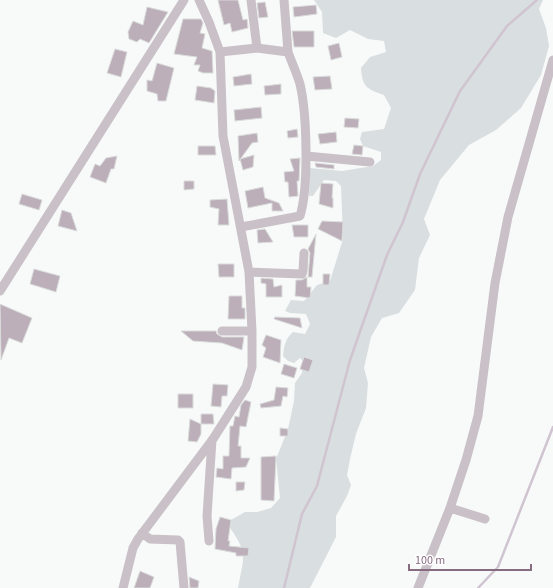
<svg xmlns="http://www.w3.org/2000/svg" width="553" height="588" font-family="'Source Sans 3',sans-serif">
  <rect width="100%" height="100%" fill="#f8faf9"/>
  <!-- green -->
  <path fill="#d9dee0" d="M314 0H543L539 9 546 28 549 46 541 75 521 108 496 130 469 145 440 180 424 219 430 235 419 258 415 290 399 313 382 318 371 337 364 368 368 383 366 408 356 434 350 459 347 475 351 485 347 496 336 516V537L310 588H238C243 559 249 554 230 528L231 520 245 512H257L271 508 280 498 276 459 288 429 294 401 295 383 302 373 303 361 300 358 294 363 288 361 283 356C284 346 285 339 293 332L305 334 310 324 306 314 290 313 285 311 291 300 304 301 317 285 330 281 343 239 341 186 336 181 324 180 313 196H309L310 168 342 171 373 166 381 160V152L363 146 360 139 362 132 384 129 391 108 384 95C367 89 362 87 361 68L370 57 386 52 384 41 368 39 350 30 336 38 323 33 322 12Z"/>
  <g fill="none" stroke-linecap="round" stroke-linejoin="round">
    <!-- stream -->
    <path stroke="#d0c4d0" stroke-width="2.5" d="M284 588 302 514 317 486 350 360 387 255 403 222 420 174 460 91 507 26 537 0
      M478 588 498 567 553 427"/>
  </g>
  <!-- building -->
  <path fill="#bcafb9" stroke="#dadcdb" d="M218 0H238L243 20 247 19 248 28 232 32 230 23 224 25Z
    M265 2 268 17 259 18 257 3Z
    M316 5 317 14 294 17 293 7Z
    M147 7 168 12 149 43 140 39 137 42 129 39 128 32 133 21 143 25Z
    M183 19H201L203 23 200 33 205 34 202 48 212 51 213 73H203L198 71 200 65H194L197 57 174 54Z
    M292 31H314V47H294Z
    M339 43 342 57 331 60 328 46Z
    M115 49 127 52 121 77 107 73Z
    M157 63 174 68 166 101H158L157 94 147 91V80L152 81Z
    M251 74 252 84 234 86 233 77Z
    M330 76 332 89 315 90 313 77Z
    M281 84V94L265 95 264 86Z
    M197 86 211 88 215 91 214 103 195 100Z
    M261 107 262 118 235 121 234 110Z
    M345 118 359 119 358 128 344 127Z
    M297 129 298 137 288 138 287 131Z
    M336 132 337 142 320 144 318 134Z
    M257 133 258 142 252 143 239 161 238 136Z
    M354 145 363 146 362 155 352 154Z
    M198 146H215L216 155H198Z
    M254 155 253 167 243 170 240 159Z
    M117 156 114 169H111L106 183 90 177 95 164 100 166 106 158Z
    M300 158 299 181H297L298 196 289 197 288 182H285L284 172 294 171 290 159Z
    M315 163 334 165V169L316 167Z
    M184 181H194V189L184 190Z
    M321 183 333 184 332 198H333V208L319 204Z
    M263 187 265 198 279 203 283 211H272V203L248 208 245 191Z
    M22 194 42 200 39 210 19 204Z
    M227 199 229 225H218L219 209 210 207V200Z
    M62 210 71 213 77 231 58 226Z
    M322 221 343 222 342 241 318 229Z
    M292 225H308V237H294Z
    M265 229 273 242 258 243 257 230Z
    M316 234 312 277H308L310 253 308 249Z
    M218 264H234V277H219Z
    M34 269 60 276 56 292 30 284Z
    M323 274H330L329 285H323Z
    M307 277V287H311L310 298 295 296 296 280H302Z
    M261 278 273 279 274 287 282 285V297H266V284L261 283Z
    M229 296H242V308H245V319H228Z
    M0 304 32 318 22 343 9 338 1 360Z
    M275 317 300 318 302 328 274 319Z
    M181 331H216L217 334 222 337H244L242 350 222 343 193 341Z
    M266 335 281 340 280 363 263 357 266 348 262 345Z
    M304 357 313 360 309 372 300 369Z
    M284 364 297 368 294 378 281 374Z
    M213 384 228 385 227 396H222L221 407 211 406Z
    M276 387 288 388 287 397 283 396 281 406 261 408 260 404 274 400Z
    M178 394H193V408H178Z
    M245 400 251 402 246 427 240 426 238 446H241V458H250L246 467 232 468 231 479 216 477 217 468 223 469V456H229L230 426H233L235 416 239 417 241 405Z
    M201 414H213L214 424H201Z
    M190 419 201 424V434L197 442 188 441Z
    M280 428 288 429V436H280Z
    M276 456 274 501 261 500V457Z
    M236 482H245L244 490 236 491Z
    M220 517 231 520 228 541H230L229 546 249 548 248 556H236V553L215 549 216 529Z
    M140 571 154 577 150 588H134Z
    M189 577 199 581 198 588H190Z"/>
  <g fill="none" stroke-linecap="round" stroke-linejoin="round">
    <!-- minor -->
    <path stroke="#c9c1c7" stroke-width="9" d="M251 0 257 48
      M284 0 288 52
      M220 52 257 48 288 52C292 63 297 74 300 84 307 114 309 187 300 216L241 227
      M306 156 370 162
      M249 272 302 274 303 271 304 253
      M0 291 184 0
      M222 331H252
      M450 508 485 519
      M142 533 150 539 178 540 180 542 184 588
      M209 541 207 516 212 440
      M123 588 133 548 138 539 213 439 246 387 252 367V331L249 272 223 136 220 52 209 22 199 0
      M418 588 450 508 466 460 478 416 495 283 508 217 553 60"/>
  </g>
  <!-- scale -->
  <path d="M409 564v6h122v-6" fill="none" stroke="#876b80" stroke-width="2"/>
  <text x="415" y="564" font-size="12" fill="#876b80" stroke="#ffffff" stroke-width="3" paint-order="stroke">100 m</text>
</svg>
